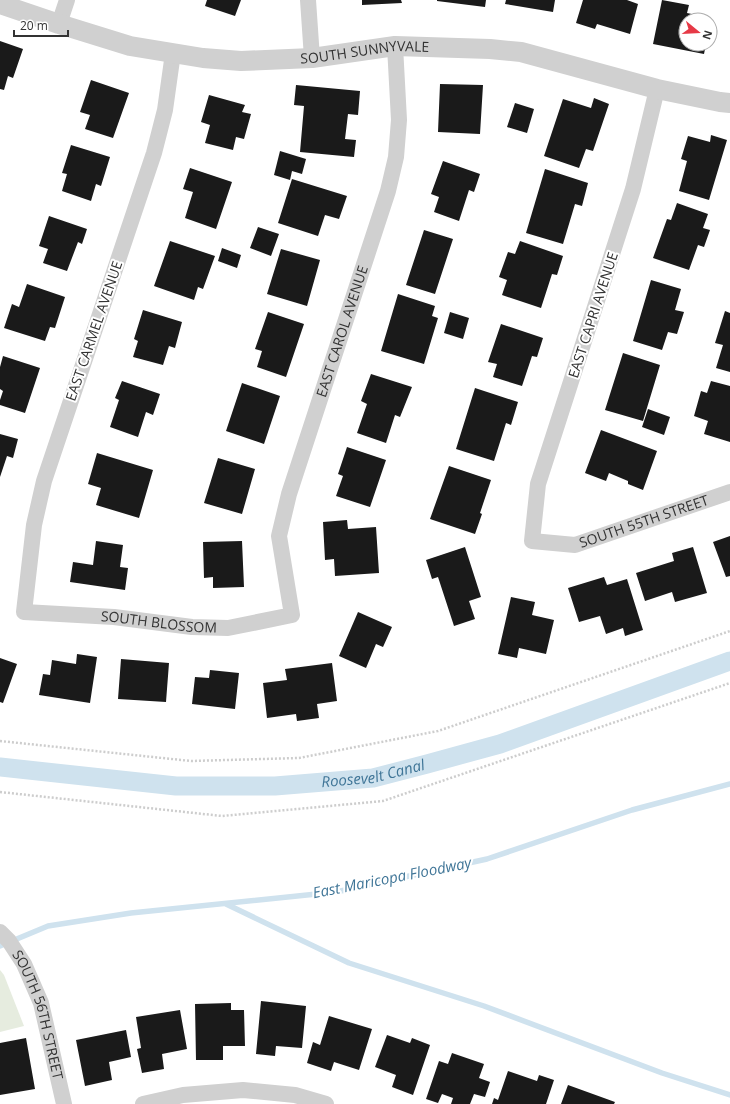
<svg xmlns="http://www.w3.org/2000/svg" width="730" height="1104" font-family="'Open Sans',sans-serif">
  <rect width="100%" height="100%" fill="#fff"/>
  <!-- green -->
  <path fill="#e6ecdf" d="M0 970 4 975 24 1026 0 1032Z"/>
  <g fill="none" stroke-linecap="round" stroke-linejoin="round">
    <!-- stream -->
    <path stroke="#cfe2ee" stroke-width="5.5" d="M226 904 349 963 484 1006 662 1073 730 1095
      M0 946 48 926 131 913 336 892 487 859 632 810 730 784"/>
    <!-- canal -->
    <path stroke="#cfe2ee" stroke-width="19" id="s1" d="M0 767 176 786H275L373 778 427 764 500 744 730 661"/>
  </g>
  <!-- building -->
  <path fill="#1a1a1a" d="M207 0H241L235 16 205 6Z
    M362 0H401L402 3 362 5Z
    M437 0H486L485 7 437 1Z
    M506 0H555L553 12 505 4Z
    M583 0H627L638 4 630 34 597 24 595 29 576 23Z
    M662 0 689 5 687 13 711 18V20H686V44H706L704 54 653 44Z
    M0 41 23 49 13 78 8 76 4 90 0 89Z
    M91 80 129 93 113 138 85 129 90 115 80 112Z
    M440 84 483 85 480 134 438 132Z
    M296 85 360 91 358 115 348 114 345 139 356 140 354 157 300 152 304 106 294 105Z
    M209 95 245 105 242 112 251 114 244 139 236 137 233 150 205 143 210 125 201 122Z
    M594 98 609 104 593 151 586 149 579 168 544 156 563 99 591 108Z
    M515 103 534 109 527 133 507 127Z
    M711 135 727 140 709 200 679 191 687 161 681 159 688 136 710 142Z
    M71 145 110 157 101 186 96 184 91 201 62 191 67 174 62 173Z
    M280 151 306 159 302 174 292 171 290 180 274 175Z
    M443 161 480 174 474 192 469 190 459 221 434 212 439 197 431 194Z
    M190 168 232 182 216 229 185 218 193 192 183 189Z
    M545 169 588 183 582 206 575 204 563 244 526 233Z
    M292 179 347 196 339 219 325 215 318 236 278 223Z
    M677 203 708 214 703 228 710 230 704 247 698 245 689 270 653 258 667 219 671 220Z
    M49 216 87 229 82 244 78 242 67 271 43 263 48 249 39 246Z
    M258 227 279 234 271 256 250 248Z
    M424 230 453 239 435 294 406 285Z
    M170 241 215 256 203 289 198 287 194 300 154 286Z
    M520 241 563 256 557 275 552 274 541 308 502 295 507 280 499 277 508 252 515 254Z
    M222 248 241 255 237 268 218 261Z
    M281 249 320 260 307 306 267 294Z
    M651 280 681 289 675 310 684 312 677 334 668 332 662 350 633 341Z
    M27 284 65 297 55 328 50 327 45 341 4 328 12 304 19 307Z
    M398 294 435 306 432 316 438 318 424 364 381 351Z
    M143 310 182 322 175 348 169 346 163 365 133 357 138 341 134 339Z
    M725 311 730 313V372L716 368 723 345 715 343Z
    M268 312 304 324 286 377 257 367 262 351 255 349Z
    M450 312 469 318 463 339 444 333Z
    M501 324 543 338 537 357 532 356 522 386 493 377 497 364 488 362Z
    M623 353 660 365 643 421 605 410Z
    M3 356 40 368 25 413 0 405V400L3 391 0 389V367Z
    M371 374 412 387 400 417 395 415 386 443 357 433 367 404 361 401Z
    M122 381 160 394 153 415 146 412 138 437 110 427 119 400 115 398Z
    M711 381 730 386V442L704 434 708 421 694 416 701 391 707 393Z
    M242 383 280 396 264 444 226 431Z
    M475 388 518 402 511 425 506 423 494 461 456 449Z
    M648 409 670 417 664 435 642 427Z
    M601 430 657 451 643 490 628 484V481L609 473 606 481 585 473Z
    M0 434 18 439 13 458 7 456 0 477Z
    M347 447 386 460 370 507 336 496 343 476 338 474Z
    M97 453 153 470 139 518 96 505 101 488 88 484Z
    M218 458 255 469 242 514 204 503Z
    M449 466 491 480 480 513 482 514 475 534 430 519Z
    M347 520 348 529 376 527 379 573 335 576 334 559 325 560 323 522Z
    M730 536V576L726 577 713 542Z
    M96 541 123 545 120 567 128 568 125 590 70 582 73 562 93 565Z
    M242 541 244 587 213 588V577L204 578 203 542Z
    M465 547 481 597 469 601 475 619 454 626 438 577 432 579 426 560Z
    M693 547 707 593 675 602 672 592 645 601 636 573 674 561 672 553Z
    M604 577 607 585 627 579 643 630 625 636 623 628 606 634 600 616 579 622 568 588Z
    M511 597 535 602 532 615 554 620 546 654 519 648 517 658 498 654Z
    M358 612 392 627 383 647 376 644 366 668 339 656Z
    M77 654 97 657 90 703 39 695 43 674 50 675 52 660 76 664Z
    M0 658 17 664 3 703 0 702Z
    M121 659 169 663 166 702 118 699Z
    M332 663 337 701 317 704 319 718 297 721 296 714 267 718 263 683 287 680 285 669Z
    M210 670 239 673 235 709 192 704 195 677 209 678Z
    M261 1001 306 1006 302 1048 276 1046 275 1056 256 1054Z
    M231 1003V1010H244L245 1046H223V1060H196L195 1004Z
    M180 1010 187 1049 162 1054 164 1069 142 1073 137 1049 141 1048 136 1017Z
    M329 1016 372 1029 359 1070 334 1062 331 1071 307 1063 313 1042 320 1045Z
    M126 1030 131 1057 109 1062 112 1080 85 1086 76 1040Z
    M387 1035 410 1043 412 1038 430 1045 413 1095 392 1087 396 1075 375 1067Z
    M26 1038 35 1089 0 1095V1043Z
    M452 1053 484 1064 479 1078 490 1082 485 1097 474 1094 470 1104H451L453 1098 442 1094 438 1103 426 1099 439 1061 448 1064Z
    M508 1071 537 1081 539 1075 554 1080 546 1104H492L494 1098 498 1100Z
    M568 1085 615 1102 614 1104H561Z"/>
  <g fill="none" stroke-linecap="round" stroke-linejoin="round">
    <!-- path -->
    <path stroke="#cdcdcd" stroke-width="2.5" stroke-dasharray="2 2" stroke-linecap="butt" d="M0 741 191 761 299 758 438 731 730 631
      M0 792 222 816 383 801 730 683"/>
    <!-- minor -->
    <g stroke="#d0d0d0" stroke-width="16">
      <path d="M308 0 312 58"/>
      <path d="M59 24 67 0"/>
      <path id="s2" d="M173 53 165 110 154 153 44 481 34 525 24 612 114 617 192 627 228 628 292 615 279 536 289 494 388 191 396 157 399 120 395 46"/>
      <path id="s3" d="M657 89 633 189 538 484 532 541 575 545 730 492"/>
      <path id="s4" d="M0 932 9 941 24 964 41 1003 64 1104"/>
      <path d="M143 1104 183 1095 243 1090 295 1095 326 1104"/>
    </g>
    <!-- tertiary -->
    <path stroke="#d0d0d0" stroke-width="20" id="s5" d="M0 4 59 24 130 46 203 58 241 61 312 58 395 46 490 49 521 52 657 89 720 102 730 103"/>
  </g>
  <g text-anchor="middle" stroke-width="4" stroke-linejoin="round" paint-order="stroke">
    <!-- street labels -->
    <g font-size="14" fill="#333" stroke="#fff">
      <text dy="5" stroke="none"><textPath href="#s5" startOffset="373">SOUTH SUNNYVALE</textPath></text>
      <text transform="translate(593 315) rotate(-72)" y="5">EAST CAPRI AVENUE</text>
      <text transform="translate(94 331) rotate(-71)" y="5">EAST CARMEL AVENUE</text>
      <text dy="5" stroke="none"><textPath href="#s2" startOffset="1145">EAST CAROL AVENUE</textPath></text>
      <text dy="5" stroke="none"><textPath href="#s3" startOffset="586">SOUTH 55TH STREET</textPath></text>
      <text dy="5" stroke="none"><textPath href="#s2" startOffset="716">SOUTH BLOSSOM</textPath></text>
      <text dy="5" stroke="none"><textPath href="#s4" startOffset="93">SOUTH 56TH STREET</textPath></text>
    </g>
    <!-- water labels -->
    <g font-size="15" font-style="italic" fill="#3f7597" stroke="#fff">
      <text dy="5" stroke="none"><textPath href="#s1" startOffset="375">Roosevelt Canal</textPath></text>
      <text transform="translate(392 878) rotate(-11)" y="5">East Maricopa Floodway</text>
    </g>
  </g>
  <!-- north arrow -->
  <g transform="translate(698 32) rotate(108)"><circle r="19" fill="#ffffff" stroke="#adadad"/>
  <path d="M0-3L7 15L0 10L-7 15Z" fill="#e63946"/>
  <text y="-6" font-size="11" font-weight="bold" text-anchor="middle" fill="#333333">N</text>
  </g>
  <!-- scale -->
  <path d="M14 30v6h54v-6" fill="none" stroke="#333333" stroke-width="2"/>
  <text x="20" y="30" font-size="12" fill="#333333" stroke="#ffffff" stroke-width="3" paint-order="stroke">20 m</text>
</svg>
